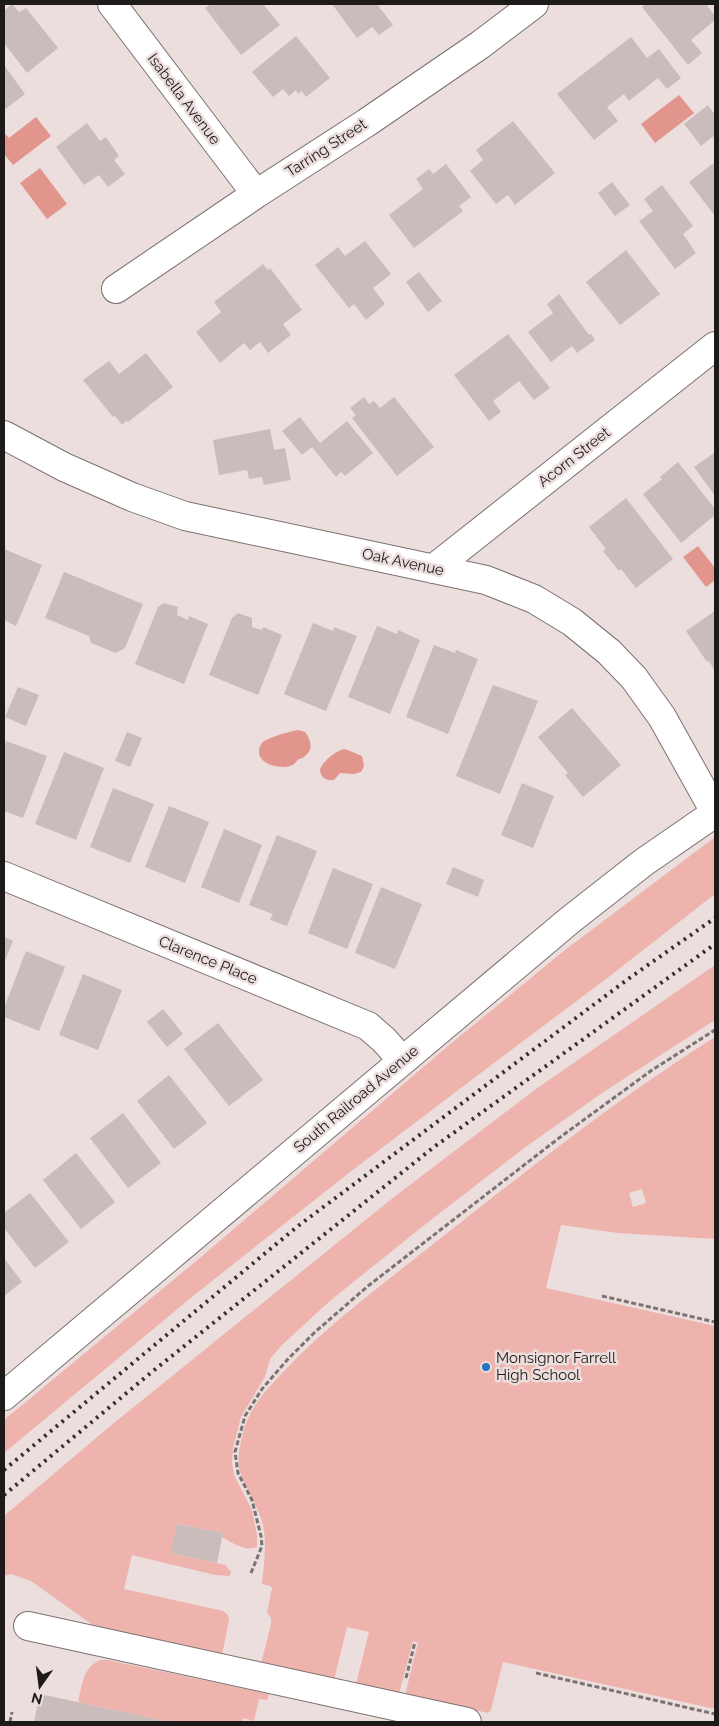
<svg xmlns="http://www.w3.org/2000/svg" width="719" height="1726" font-family="Raleway,sans-serif">
  <rect width="100%" height="100%" fill="#ebdedd"/>
  <!-- green -->
  <path fill="#eeb3ad" fill-rule="evenodd" d="M715 837V894L606 979 494 1063 354 1169 198 1292 4 1453V1420L201 1257 448 1046 565 950Z
    M715 965V1020L602 1093 527 1146 432 1219 331 1300 282 1345 270 1359 265 1377 241 1417 233 1448 232 1463 234 1475 252 1510 257 1535V1547C245 1552 233 1543 222 1537L223 1533 178 1524 171 1553 225 1565 231 1571 230 1576 215 1575 132 1555 124 1589 223 1611 228 1615 229 1620 222 1655 97 1628 31 1581 11 1574 4 1576V1516L109 1427 394 1197 536 1089Z
    M715 1037V1239L618 1233 561 1225 546 1288 715 1326V1709L503 1662 491 1710 488 1713 405 1695 418 1643 413 1641 399 1694 356 1684 369 1632 347 1627 334 1680 261 1664 271 1624V1618L267 1613 272 1588 270 1586 262 1584C264 1564 267 1545 263 1525 258 1506 246 1490 240 1471 236 1458 241 1442 244 1429 251 1405 270 1386 286 1369 330 1323 382 1285 432 1245 525 1172 615 1100 715 1037ZM642 1189 646 1203 633 1207 629 1193Z
    M100 1660H108L269 1694 267 1700 259 1699 254 1721 243 1718 242 1722H169L78 1702C82 1686 83 1667 100 1660Z"/>
  <!-- water -->
  <path fill="#e1958d" d="M679 95 694 113 655 143 641 124Z
    M36 117 51 136 13 165 4 154V135L5 134 9 138Z
    M40 168 67 204 47 219 20 183Z
    M698 546 715 568V580L706 587 683 557Z
    M298 730 305 732C311 740 314 749 305 756 304 758 301 758 299 759 295 762 295 765 290 766 276 770 250 761 262 743 266 738 291 731 298 730Z
    M345 749 362 756 364 766 361 772 354 774 340 773 334 780C326 781 321 778 320 770 322 762 336 750 345 749Z"/>
  <!-- building -->
  <path fill="#c9bcbb" d="M12 4 19 12 26 8 58 48 27 73 4 43V11Z
    M211 4H263L280 25 241 55 205 8Z
    M332 4H377L393 25 379 35 372 27 357 38Z
    M645 4H706L715 16V20L691 40 702 53 688 65 642 7Z
    M296 36 330 78 306 97 302 91 298 94 296 90 289 96 283 89 273 97 252 72Z
    M631 37 647 58 659 49 681 78 667 89 658 78 629 101 624 94 607 107 618 121 594 140 557 94Z
    M4 65 25 94 4 110Z
    M708 105 715 115V135L701 146 684 124Z
    M513 121 555 173 515 205 508 195 496 204 470 171 483 160 476 150Z
    M87 123 100 141 106 137 119 156 114 160 125 174 108 187 99 175 84 185 56 147Z
    M715 162V216L689 182Z
    M446 164 471 197 459 206 463 211 414 248 389 215 423 189 416 179 429 169 433 174Z
    M612 182 630 205 615 216 598 193Z
    M662 185 693 226 683 234 696 253 675 269 639 221 653 211 644 199Z
    M365 241 391 274 373 288 385 304 366 320 354 304 349 308 315 265 338 247 345 256Z
    M626 250 660 294 620 325 586 282Z
    M263 264 268 270 270 268 302 310 283 324 291 335 268 353 260 342 250 350 244 343 220 363 196 332 221 312 214 302Z
    M419 272 442 301 428 312 406 282Z
    M559 294 589 335 591 334 595 340 577 353 572 346 551 362 528 332 553 313 547 304Z
    M508 334 550 388 534 400 519 381 493 401 501 412 489 421 454 375Z
    M146 353 173 387 128 422 126 421 122 425 115 416 113 417 83 380 109 361 119 374Z
    M364 397 369 404 374 401 380 408 394 397 434 447 397 476 352 418 356 415 350 408Z
    M300 417 320 443 347 421 373 453 345 476 341 472 336 477 312 447 302 455 282 431Z
    M270 429 274 450 285 448 291 480 264 485 262 477 249 479 247 470 219 475 213 440Z
    M714 453 715 454V496L694 467Z
    M678 462 715 509V515L681 543 643 494 662 479 660 477Z
    M626 498 673 559 636 588 621 569 619 571 603 551 606 549 589 527Z
    M4 549 42 565 16 626 4 620Z
    M64 572 143 604 125 648 116 653 91 643 89 636 45 618Z
    M164 603 178 607 177 615 188 620 189 616 208 624 184 684 135 664 158 607Z
    M715 611V671L709 661 707 662 686 631Z
    M238 613 252 618V627L262 630 263 627 282 635 258 695 209 675 232 618Z
    M313 623 333 631 334 627 357 636 326 711 284 694Z
    M377 626 397 634 398 630 420 640 390 714 348 697Z
    M434 645 455 653 456 650 478 659 448 734 406 717Z
    M493 685 538 701 500 794 456 776Z
    M18 687 39 695 26 726 5 717Z
    M572 708 621 765 583 797 565 775 568 773 538 737Z
    M127 732 142 738 130 767 115 761Z
    M6 741 47 756 23 818 4 811V748Z
    M64 752 104 768 76 840 35 824Z
    M522 783 554 796 533 848 501 835Z
    M113 788 154 804 130 863 90 847Z
    M169 806 209 822 185 883 145 867Z
    M224 829 262 845 239 903 201 887Z
    M277 835 317 851 287 926 270 920 273 914 249 905Z
    M453 867 484 880 478 897 446 884Z
    M333 868 373 884 347 949 308 933Z
    M381 887 422 904 395 969 355 953Z
    M4 937 13 941 4 963Z
    M26 951 65 967 39 1031 4 1017V1008Z
    M83 974 122 990 98 1050 59 1035Z
    M163 1009 183 1034 167 1047 147 1022Z
    M218 1023 263 1080 229 1106 184 1049Z
    M169 1075 207 1123 174 1149 137 1101Z
    M123 1113 161 1163 128 1188 90 1138Z
    M76 1153 115 1202 81 1229 43 1180Z
    M30 1193 69 1242 35 1268 4 1228V1213Z
    M4 1258 22 1282 4 1296Z
    M177 1524 223 1533 217 1563 171 1553Z
    M40 1694 165 1721V1722H34Z"/>
  <g fill="none" stroke-linecap="round" stroke-linejoin="round">
    <!-- minor casing -->
    <g stroke="#7c7170" stroke-width="30">
      <path id="minor" d="M112 4 256 194
        M116 289 256 194 366 123 480 45 534 4
        M4 435 64 467 132 497 185 516 486 580 534 599 572 622 609 652 634 678 662 717 715 812
        M433 569 715 346
        M4 876 368 1026 384 1040 402 1060
        M4 1396 570 920 644 862 715 813
        M28 1626 467 1722"/>
    </g>
    <!-- path -->
    <path stroke="#7b7372" stroke-width="3" stroke-dasharray="5 2.5" stroke-linecap="butt" d="M602 1296 715 1322
      M251 1573 262 1546 261 1536 252 1500 238 1473 235 1452 245 1416 262 1389 288 1359 314 1333 368 1286 559 1138 652 1070 715 1030
      M536 1673 715 1714
      M406 1678 415 1642
      M10 1722 12 1712"/>
    <!-- minor -->
    <use href="#minor" stroke="#fff" stroke-width="28"/>
    <!-- rail -->
    <path stroke="#35302f" stroke-width="4" stroke-dasharray="2.5 5" stroke-linecap="butt" d="M4 1470 298 1226 628 979 715 918
      M4 1495 153 1371 434 1147 715 944"/>
  </g>
  <!-- markers -->
  <circle fill="#2574c3" stroke="#ebdedd" stroke-width="2" cx="486" cy="1367" r="5"/>
  <g text-anchor="middle" stroke-width="5" stroke-linejoin="round" paint-order="stroke">
    <!-- street labels -->
    <g font-size="15" fill="#1e1a19" stroke="#ebdedd">
      <text transform="translate(184 99) rotate(53)" y="5">Isabella Avenue</text>
      <text transform="translate(326 148) rotate(-33)" y="5">Tarring Street</text>
      <text transform="translate(574 457) rotate(-38)" y="5">Acorn Street</text>
      <text transform="translate(403 562) rotate(12)" y="5">Oak Avenue</text>
      <text transform="translate(208 960) rotate(22)" y="5">Clarence Place</text>
      <text transform="translate(356 1099) rotate(-40)" y="5">South Railroad Avenue</text>
    </g>
    <!-- poi labels -->
    <g font-size="15" fill="#1e1a19" stroke="#ebdedd" text-anchor="start">
      <text x="496" y="1363">Monsignor Farrell<tspan x="496" dy="17">High School</tspan></text>
    </g>
  </g>
  <!-- border -->
  <rect width="719" height="1726" fill="none" stroke="#1e1a19" stroke-width="10"/>
  <!-- north arrow -->
  <g transform="translate(40 1686) rotate(194)" stroke="#ebdedd" stroke-width="4" paint-order="stroke">
  <path d="M0-4L9 19L0 12L-9 19Z" fill="#1e1a19"/>
  <text y="-8" font-size="14" font-weight="bold" text-anchor="middle" fill="#1e1a19">N</text>
  </g>
</svg>
